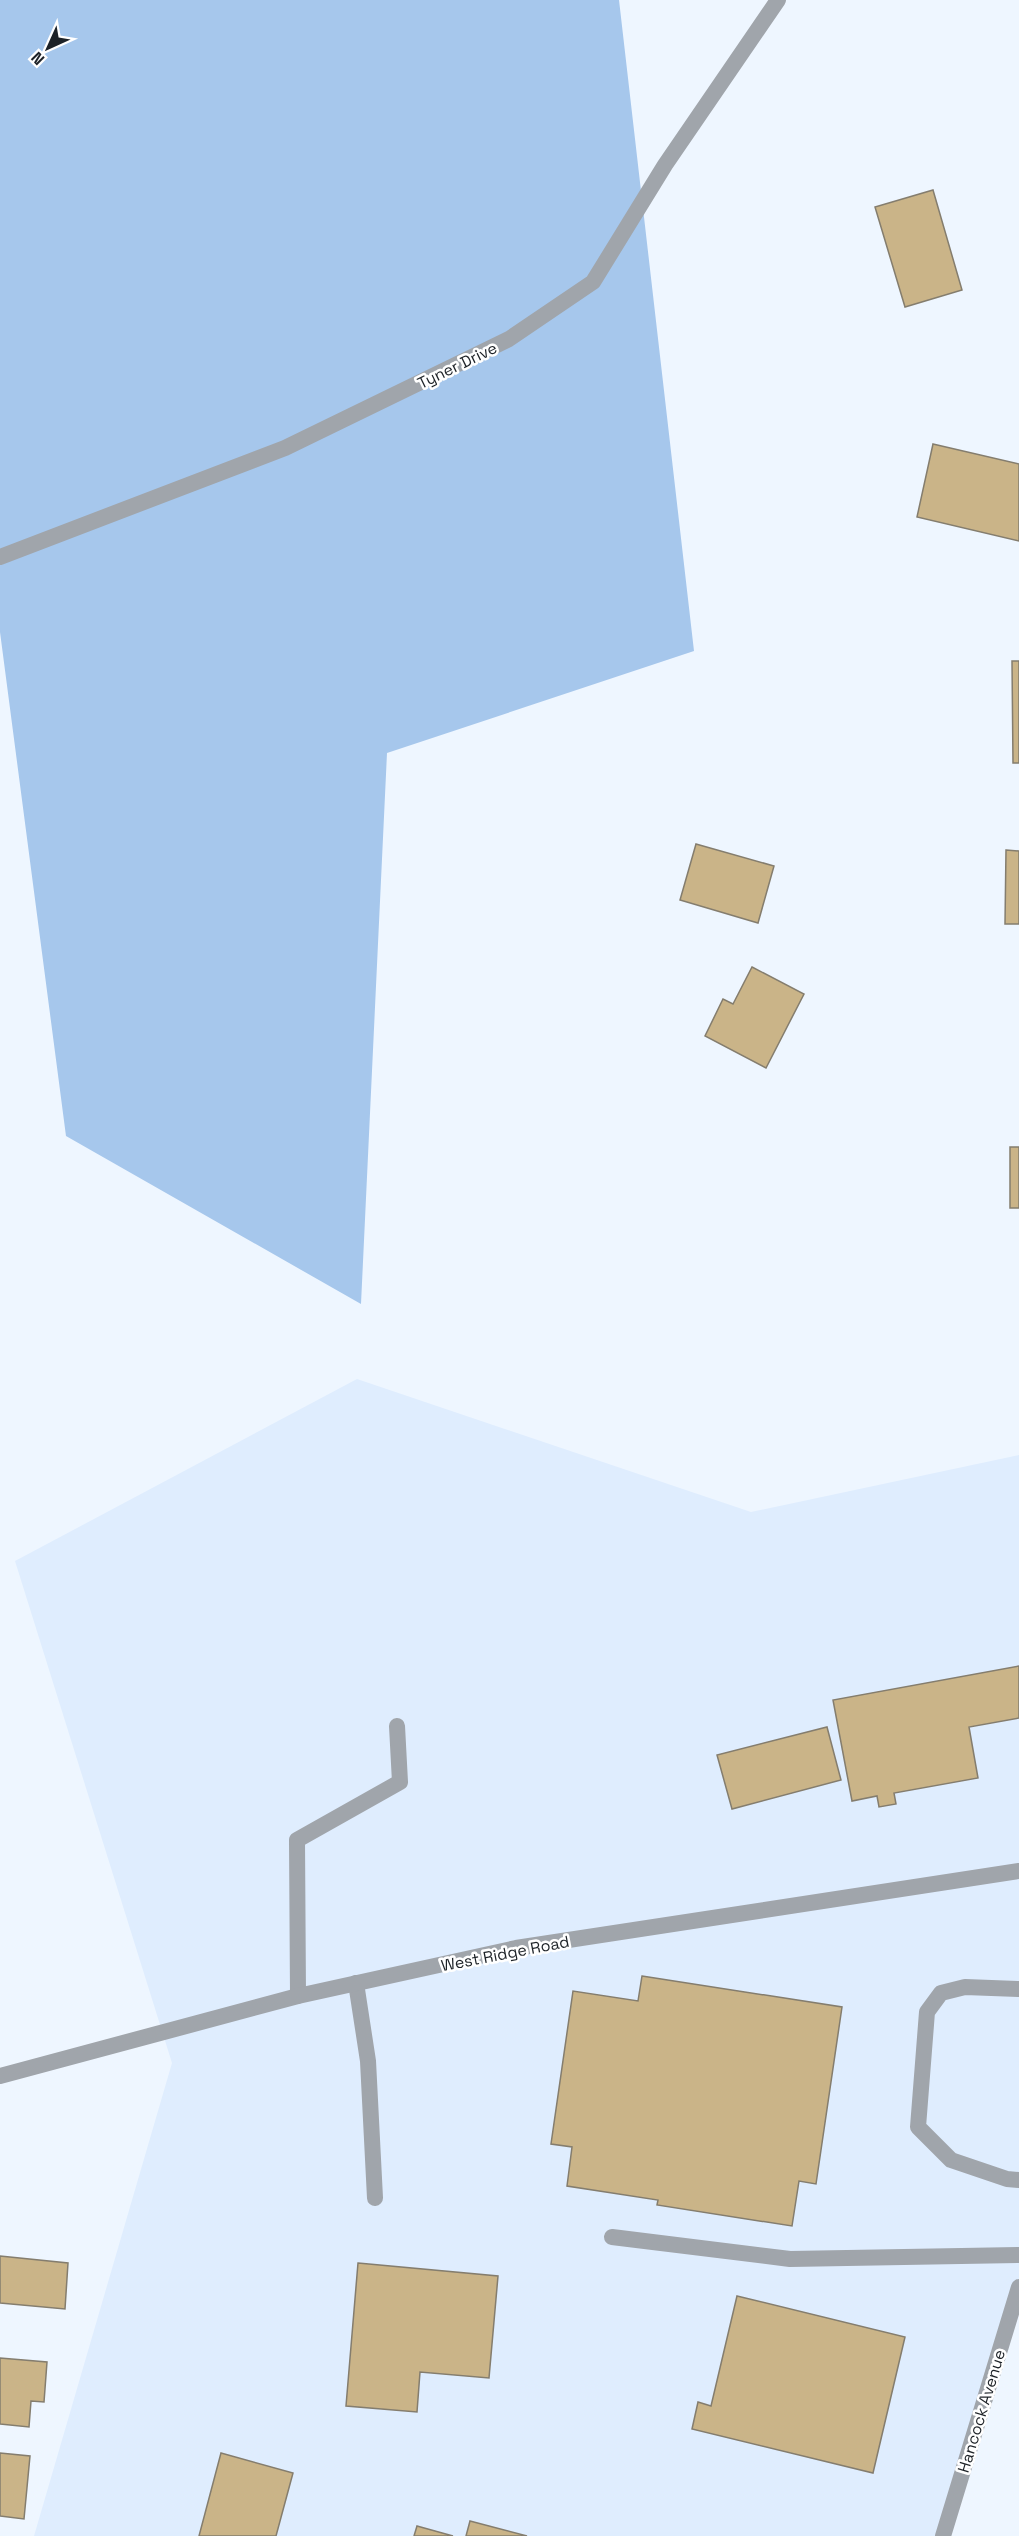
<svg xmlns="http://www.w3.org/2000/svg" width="1019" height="2536" font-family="'Space Grotesk',sans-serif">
  <rect width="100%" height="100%" fill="#eef6ff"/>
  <!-- built -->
  <path fill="#dfedfe" d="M357 1379 751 1512 1019 1455V2278L945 2536H34L172 2063 15 1561Z"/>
  <!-- forest -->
  <path fill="#a6c7ec" d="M0 0H619L694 651 387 753 361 1304 66 1136 0 632Z"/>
  <!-- building -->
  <path fill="#cab488" stroke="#847d6e" stroke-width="1.5" d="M933 190 962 290 905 307 875 207Z
    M933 444 1019 464V541L917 517Z
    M1012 661H1019V763H1013Z
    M696 844 774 866 758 923 680 900Z
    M1006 850 1019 851V924H1005Z
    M752 967 804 994 766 1068 705 1036 723 999 733 1004Z
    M1010 1147H1019V1208H1010Z
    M1019 1666V1718L969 1727 978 1778 894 1793 896 1804 879 1807 877 1796 852 1801 833 1700Z
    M827 1727 841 1780 732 1809 717 1755Z
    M642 1976 842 2007 816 2184 799 2181 792 2226 657 2205 658 2200 567 2186 572 2147 551 2144 573 1991 638 2001Z
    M0 2256 68 2263 65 2309 0 2303Z
    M358 2263 498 2276 489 2378 420 2372 417 2412 346 2406Z
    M737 2296 905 2337 873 2473 692 2429 698 2402 711 2406Z
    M0 2358 47 2362 44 2402 31 2401 29 2427 0 2424Z
    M0 2453 30 2456 24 2519 0 2516Z
    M221 2453 293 2473 276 2536H199Z
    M470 2521 527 2536H466Z
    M417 2526 453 2536H414Z"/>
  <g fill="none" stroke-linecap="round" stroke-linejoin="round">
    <!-- service -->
    <path stroke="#a0a5ab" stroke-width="16" d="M356 1983 368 2061 375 2198
      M1019 1989 965 1987 941 1993 927 2012 918 2127 951 2160 1007 2179 1019 2180
      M298 1996 297 1840 400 1782 397 1726
      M612 2237 790 2259 1019 2255"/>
    <!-- minor -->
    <path stroke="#a0a5ab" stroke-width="16" d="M0 557 285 448 509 339 593 282 665 165 778 0
      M0 2076 298 1996 516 1948 1019 1871
      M943 2536 1019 2287"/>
  </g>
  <g text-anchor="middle" stroke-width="5" stroke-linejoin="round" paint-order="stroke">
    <!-- street labels -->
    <g font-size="16" fill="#1d2227" stroke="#fff">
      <text transform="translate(457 365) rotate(-26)" y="6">Tyner Drive</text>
      <text transform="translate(505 1953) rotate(-11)" y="6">West Ridge Road</text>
      <text transform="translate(981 2411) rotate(-73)" y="6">Hancock Avenue</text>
    </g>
  </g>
  <!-- north arrow -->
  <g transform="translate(48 48) rotate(225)" stroke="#ffffff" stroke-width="4.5" paint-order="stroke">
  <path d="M0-4.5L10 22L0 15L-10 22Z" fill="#1d2227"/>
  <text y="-9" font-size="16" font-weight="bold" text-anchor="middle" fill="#1d2227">N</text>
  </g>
</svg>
